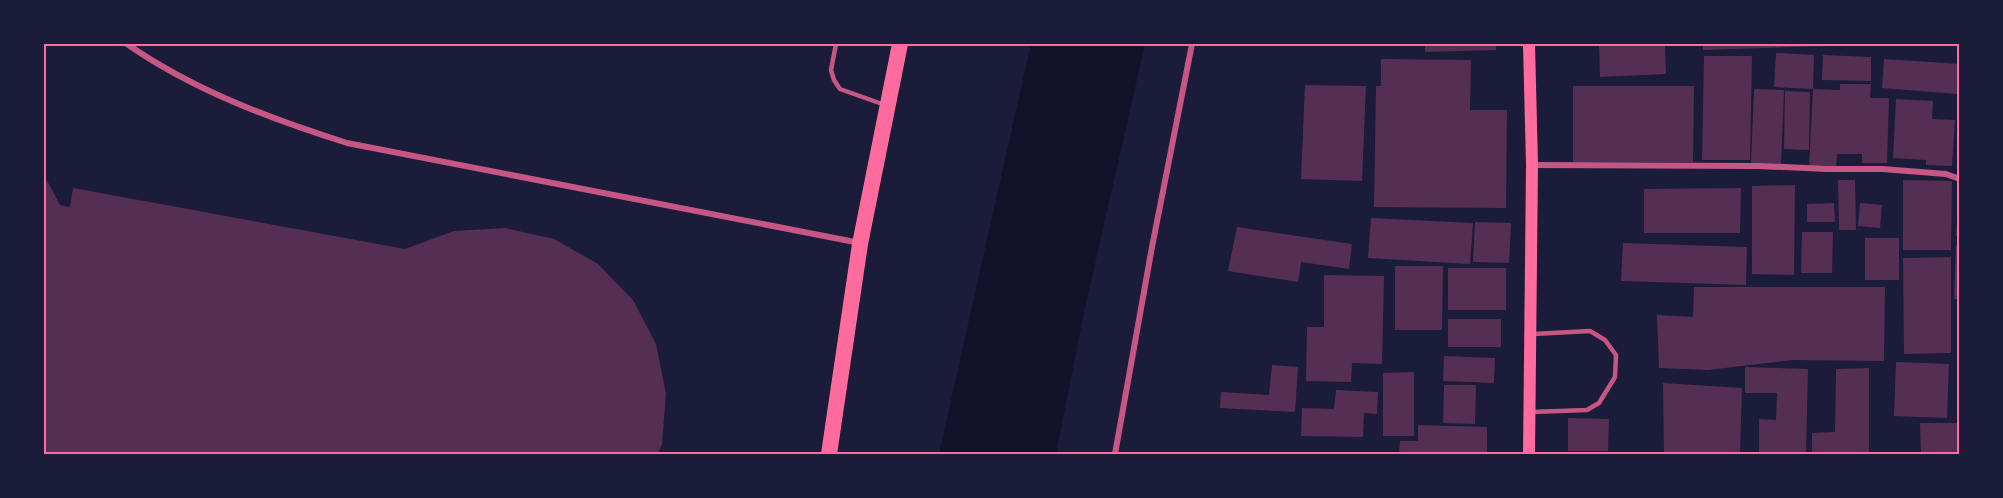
<svg xmlns="http://www.w3.org/2000/svg" width="2003" height="498" font-family="'DejaVu Sans',sans-serif">
  <rect width="100%" height="100%" fill="#1b1b3a"/>
  <!-- water -->
  <path fill="#12122b" d="M1031 44H1145L1084 312 1056 454H939Z"/>
  <!-- building -->
  <path fill="#542f53" d="M1425 44H1496V50L1425 52Z
    M1599 44H1665L1666 74 1600 77Z
    M1703 44H1860V45L1703 50Z
    M1776 53 1814 55 1813 89 1774 87Z
    M1823 55 1871 57V81L1822 80Z
    M1704 56H1752L1750 160H1702Z
    M1381 59 1471 60 1470 110H1507L1506 208 1374 207 1376 86H1381Z
    M1884 59 1959 64 1957 94 1882 88Z
    M1840 84H1871L1870 98H1889L1887 163H1862V154H1837L1836 168 1809 167 1813 89 1840 90Z
    M1305 85 1366 86 1362 181 1301 179Z
    M1573 86H1694L1693 162H1573Z
    M1754 89 1784 90 1781 164H1751Z
    M1785 91 1810 92 1809 150 1784 149Z
    M1896 99 1933 101 1932 119 1955 120 1952 166 1926 165V160L1893 158Z
    M44 178 49 184 60 205 70 207 73 188 405 249 454 231 505 228 554 239 598 264 633 300 656 344 666 394 662 444 658 454H44Z
    M1838 180H1855L1856 230H1839Z
    M1903 180 1952 181 1951 250H1903Z
    M1795 185 1794 275 1752 274V186Z
    M1741 188 1740 233H1644V189Z
    M1834 203 1835 222H1807V204Z
    M1860 203 1882 205 1880 228 1858 226Z
    M1958 204H1960V237L1956 236Z
    M1371 218 1473 223 1470 264 1368 258Z
    M1475 222 1511 223 1509 263 1473 262Z
    M1237 227 1352 244 1349 269 1301 262 1298 282 1228 271Z
    M1802 232H1833L1832 273H1801Z
    M1865 238H1899V280H1865Z
    M1623 243 1747 247 1746 285 1621 281Z
    M1956 245H1960V299H1954Z
    M1951 257V353L1904 354 1903 258Z
    M1395 266H1443L1442 330H1395Z
    M1448 268H1506V310H1448Z
    M1324 275 1384 276 1382 364 1352 363 1351 382 1306 381 1307 327H1324Z
    M1694 287H1885L1884 361 1793 360 1708 370 1659 368 1657 315 1693 317Z
    M1448 319H1501V347H1448Z
    M1444 356 1495 358 1494 383 1443 381Z
    M1896 362 1949 364 1947 418 1894 416Z
    M1272 365 1298 367 1295 412 1220 408 1221 392 1269 395Z
    M1745 367 1808 369 1806 454H1759V419L1776 420 1777 393H1745Z
    M1869 368V454H1812V433L1835 432 1836 369Z
    M1414 372V436H1383V373Z
    M1663 383 1742 388 1740 454H1664Z
    M1444 385H1476L1475 424 1443 423Z
    M1336 390 1378 392 1377 414 1364 413 1363 437 1301 436 1302 408 1334 409Z
    M1568 418 1609 419 1608 451H1568Z
    M1920 423H1960V454H1921Z
    M1418 425 1487 427V454H1399L1400 441H1418Z"/>
  <g fill="none" stroke-linecap="round" stroke-linejoin="round">
    <!-- service -->
    <path stroke="#c65784" stroke-width="4.5" d="M836 44 831 70 834 80 840 89 885 105
      M1531 412 1587 410 1599 403 1615 377 1616 355 1605 340 1590 331 1533 334"/>
    <!-- minor -->
    <path stroke="#c65784" stroke-width="6" d="M127 44C193 90 271 119 347 143L860 243
      M1532 165 1758 166 1827 169H1882L1946 174 1960 179
      M1115 454 1152 247 1192 44"/>
    <!-- secondary -->
    <path stroke="#ff6b9d" stroke-width="12" d="M1529 454 1532 165 1529 44"/>
    <!-- trunk -->
    <path stroke="#ff6b9d" stroke-width="16" d="M829 454 860 244 900 44"/>
  </g>
  <!-- border -->
  <rect width="2003" height="498" fill="none" stroke="#1b1b3a" stroke-width="90"/>
  <rect x="45" y="45" width="1913" height="408" fill="none" stroke="#ff6b9d" stroke-width="2"/>
</svg>
